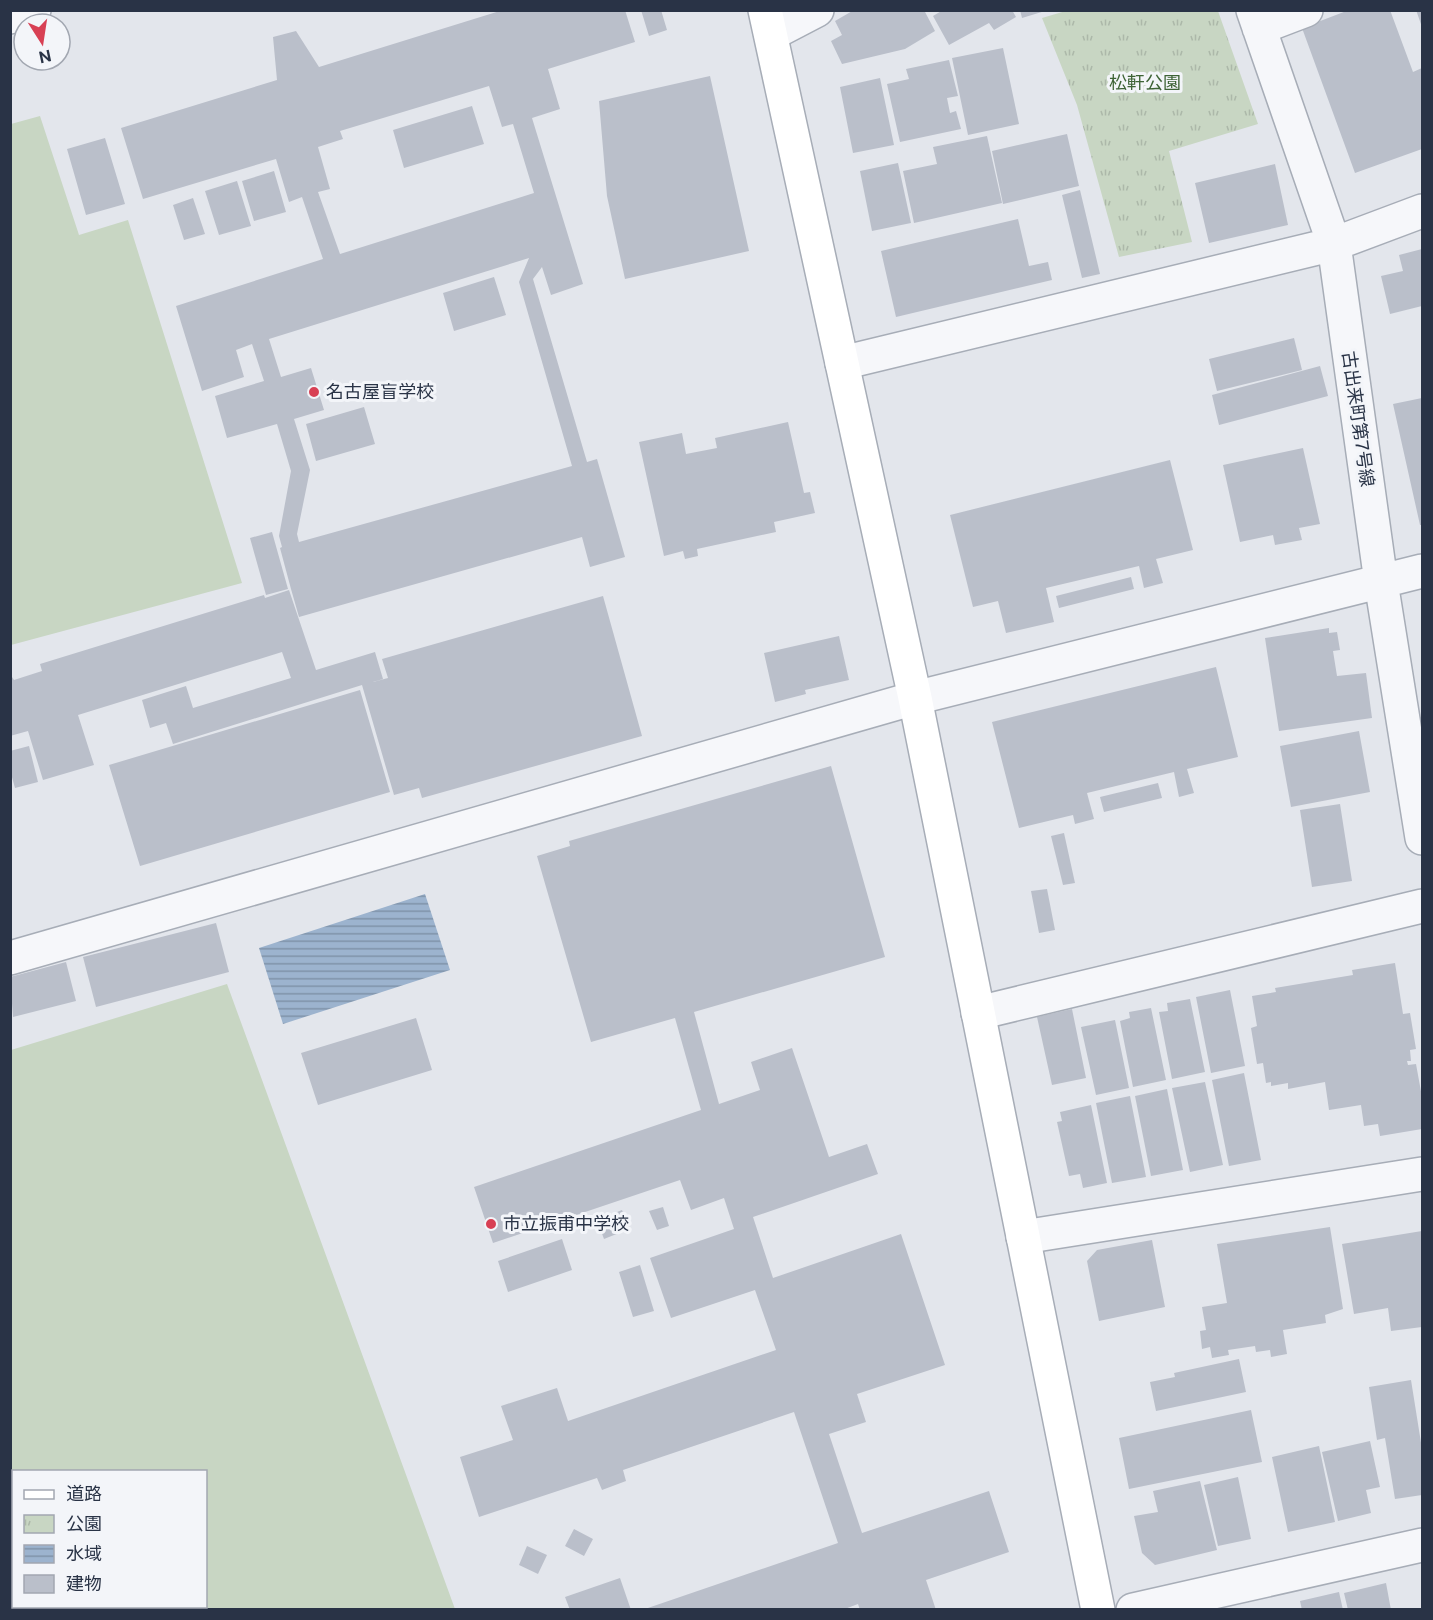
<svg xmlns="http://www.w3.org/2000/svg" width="1433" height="1620" font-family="'Public Sans','Noto Sans JP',sans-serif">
  <defs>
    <pattern id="park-tufts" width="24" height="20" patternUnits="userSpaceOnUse" patternTransform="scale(1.5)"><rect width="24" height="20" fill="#c8d6c3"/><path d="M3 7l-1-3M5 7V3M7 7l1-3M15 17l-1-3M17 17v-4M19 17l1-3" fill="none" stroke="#acb8a9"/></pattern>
    <pattern id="water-rules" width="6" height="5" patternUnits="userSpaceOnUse" patternTransform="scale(1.5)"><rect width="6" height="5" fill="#9cb3ce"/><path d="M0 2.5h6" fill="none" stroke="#7f92a9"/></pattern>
  </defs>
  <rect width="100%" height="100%" fill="#e3e6ec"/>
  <!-- park -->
  <path fill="url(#park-tufts)" d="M1069 10 1218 11 1258 124 1169 151 1192 242 1119 257 1077 105 1042 18Z"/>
  <!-- pitch -->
  <path fill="#c8d6c3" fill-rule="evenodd" d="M40 116 79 235 128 220 242 583 11 645V124Z
    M227 984 455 1609H11V1050ZM14 1472H206V1606H14Z"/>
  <!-- water -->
  <path fill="url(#water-rules)" d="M425 894 450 970 283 1024 259 948Z"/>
  <!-- building -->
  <path fill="#babfca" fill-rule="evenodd" d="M503 10H625L635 42 548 69 560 109 532 118 583 284 551 295 542 267 533 279 587 462 597 459 625 557 590 567 582 537 299 617 291 589 295 588 291 589 280 548 282 547 279 536 291 471 277 424 227 438 215 396 264 381 252 344 236 350 244 377 202 391 176 306 323 259 302 197 289 202 276 159 143 199 121 128 277 80 273 37 296 31 319 67ZM489 86 502 127 513 124 534 193 340 254 318 192 330 189 318 147 343 139 340 131ZM529 258 519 282 572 466 299 542 297 534 310 470 294 419 324 410 311 368 281 377 269 339Z
    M641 10H661L667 30 649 36Z
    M854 10H924L935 31 905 49 842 64 831 41 842 35 835 21Z
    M943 10H1012L1016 17 994 30 989 23 949 45 933 16Z
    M1020 10H1045V11L1022 18Z
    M1349 10H1390L1413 72 1422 68V149L1355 173 1302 28Z
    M1416 10H1422V27Z
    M1003 48 1019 124 968 135 952 58Z
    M949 60 958 96 947 98 950 113 956 111 961 129 900 142 887 84 909 79 906 69Z
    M710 76 749 251 625 279 607 196 599 101Z
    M880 78 894 145 853 153 840 87Z
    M472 106 484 144 404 168 393 130Z
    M1067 134 1079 186 1003 204 992 151Z
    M987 136 1002 203 914 223 903 171 937 164 933 147Z
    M105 138 125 204 86 215 67 149Z
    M898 163 911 223 872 231 860 171Z
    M1275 164 1288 225 1209 243 1195 183Z
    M274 171 286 212 254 221 242 181Z
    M237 181 251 226 219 235 205 191Z
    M1080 190 1100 274 1082 278 1062 195Z
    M193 198 205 234 184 240 173 205Z
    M1018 219 1029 266 1048 262 1052 280 896 317 881 251Z
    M1422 249V306L1390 314 1381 276 1403 271 1399 255Z
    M494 277 506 315 454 331 443 293Z
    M1294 338 1302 370 1217 391 1209 359Z
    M1320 366 1328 396 1219 425 1212 395Z
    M1422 398V525H1420L1393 404Z
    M364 407 375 444 316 461 306 424Z
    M788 422 804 493 810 492 815 513 774 522 776 532 697 549 698 556 685 559 683 551 664 556 639 442 682 433 686 454 717 448 715 438Z
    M1303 448 1320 524 1299 528 1302 540 1275 545 1273 535 1240 542 1223 465Z
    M1170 460 1193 550 1156 559 1163 583 1144 588 1139 566 1046 588 1054 622 1006 633 998 601 973 607 950 515Z
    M272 532 288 589 266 595 250 538Z
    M1131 577 1134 589 1059 608 1056 596Z
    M289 590 316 670 375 652 383 679 373 682 388 678 382 659 603 596 642 736 422 798 419 788 394 795 362 685 173 744 166 723 150 728 142 700 186 686 193 708 291 678 282 652 78 715 94 765 43 780 28 731 10 736V674L14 680 42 671 40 664 264 595 265 598Z
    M1329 628V633L1337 632 1340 650 1333 651 1337 676 1366 673 1372 718 1279 731 1265 638Z
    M839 636 849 680 805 690 806 694 775 702 764 653Z
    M1216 667 1238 757 1187 769 1194 793 1179 797 1174 772 1087 793 1094 819 1075 824 1073 815 1019 828 992 722Z
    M360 690 390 792 140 866 109 765Z
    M1359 731 1370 792 1291 807 1280 746Z
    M29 746 38 782 15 788 10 770V751Z
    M831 766 885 957 694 1012 719 1104 760 1090 751 1062 792 1048 829 1157 867 1144 878 1174 753 1217 773 1278 901 1234 945 1365 857 1394 866 1422 829 1434 862 1533 989 1491 1009 1552 926 1580 936 1610H860L858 1604 842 1610H642L838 1543 794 1412 623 1470 626 1481 602 1490 597 1478 479 1517 460 1457 513 1440 501 1406 557 1388 568 1421 776 1350 755 1290 671 1318 650 1258 734 1229 724 1198 691 1210 680 1180 493 1243 474 1187 701 1110 675 1018 591 1042 537 856 570 846 569 841Z
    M1158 783 1162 798 1104 812 1100 797Z
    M1340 804 1352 881 1312 887 1300 810Z
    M1064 833 1075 883 1063 885 1051 836Z
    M1047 889 1055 930 1039 933 1031 891Z
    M216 923 229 972 96 1007 83 957Z
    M66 962 76 1001 13 1017 10 977Z
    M1395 963 1403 1014 1410 1013 1416 1049 1410 1050 1411 1061H1407L1408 1065 1416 1064 1422 1097V1129L1380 1136 1378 1124 1364 1126 1361 1105 1329 1110 1325 1082 1288 1089V1083L1271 1086V1082L1266 1083 1263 1063 1257 1064 1251 1028 1257 1026 1252 996 1276 992 1275 988 1353 975 1352 970Z
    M1230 990 1245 1066 1211 1073 1196 997Z
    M1190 999 1205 1072 1172 1079 1159 1012 1168 1011 1167 1003Z
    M1151 1008 1166 1080 1133 1087 1120 1021 1130 1018 1129 1012Z
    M1072 1009 1086 1078 1052 1085 1037 1017Z
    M416 1018 432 1070 318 1105 301 1053Z
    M1115 1020 1129 1088 1096 1095 1081 1027Z
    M1244 1073 1261 1160 1229 1166 1212 1080Z
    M1205 1082 1223 1165 1190 1172 1172 1088Z
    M1167 1089 1183 1170 1151 1176 1135 1096Z
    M1130 1096 1146 1177 1112 1183 1096 1103Z
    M1091 1105 1107 1183 1083 1188 1080 1174 1069 1176 1057 1122 1062 1121 1060 1112Z
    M663 1207 669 1226 657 1230 649 1211Z
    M622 1210 629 1229 604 1239 597 1220Z
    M1330 1227 1343 1309 1325 1315 1326 1323 1283 1330 1287 1354 1271 1357 1270 1350 1256 1352 1255 1346 1228 1350 1229 1355 1212 1358 1210 1347 1202 1349 1200 1331 1206 1330 1202 1307 1227 1303 1217 1244Z
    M1422 1231V1327L1391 1331 1388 1308 1354 1314 1342 1244Z
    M562 1239 572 1270 508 1292 498 1261Z
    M1152 1240 1165 1307 1099 1321 1087 1261 1097 1250Z
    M640 1265 654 1311 633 1317 619 1272Z
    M1239 1359 1246 1392 1156 1411 1150 1382 1175 1377 1174 1373Z
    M1411 1380 1422 1449V1495L1395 1499 1385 1438 1377 1440 1369 1387Z
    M1251 1410 1262 1462 1129 1489 1119 1438Z
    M1370 1441 1380 1487 1366 1490 1371 1513 1338 1521 1322 1452Z
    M1319 1446 1335 1522 1288 1532 1272 1457Z
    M1238 1477 1251 1539 1218 1546 1204 1485Z
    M1200 1481 1217 1550 1155 1565 1142 1553 1134 1516 1158 1512 1153 1491Z
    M574 1529 593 1539 584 1556 565 1546Z
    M527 1546 547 1555 538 1574 519 1565Z
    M620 1578 631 1610H570L565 1597Z
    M1386 1583 1391 1610H1348L1344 1593Z
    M1339 1592 1343 1610H1302L1300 1601Z"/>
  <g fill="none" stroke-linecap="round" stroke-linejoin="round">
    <!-- street casing -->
    <g stroke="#a7adb7" stroke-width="36">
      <path id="street" d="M1253 10 1334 244 1381 582 1422 838
        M10 17 34 10
        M1259 28 1306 10
        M771 34 817 10
        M842 363 1334 244 1422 211
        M10 958 915 698 1422 571
        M978 1013 1422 906
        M1023 1237 1422 1174
        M1133 1610 1422 1545"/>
    </g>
    <!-- secondary casing -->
    <g stroke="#a7adb7" stroke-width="36">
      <path id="secondary" d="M765 10 915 698 1098 1610"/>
    </g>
    <!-- street -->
    <use href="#street" stroke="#f6f7fa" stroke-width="33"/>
    <!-- secondary -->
    <use href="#secondary" stroke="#fff" stroke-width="33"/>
  </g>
  <!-- markers -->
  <g fill="#d84054" stroke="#f3f5f9" stroke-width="2">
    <circle cx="314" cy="392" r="6"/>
    <circle cx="491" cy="1224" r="6"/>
  </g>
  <g text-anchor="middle" stroke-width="6" stroke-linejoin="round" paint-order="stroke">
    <!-- park labels -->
    <g font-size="18" fill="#3d6335" stroke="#f3f5f9">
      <text x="1145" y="89">松軒公園</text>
    </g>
    <!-- poi labels -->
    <g font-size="18" fill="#293346" stroke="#f3f5f9" text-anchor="start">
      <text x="326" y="398">名古屋盲学校</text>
      <text x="503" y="1230">市立振甫中学校</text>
    </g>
    <!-- street labels -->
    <g font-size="18" fill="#293346" stroke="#f3f5f9">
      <text transform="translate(1358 419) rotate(82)" y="6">古出来町第7号線</text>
    </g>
  </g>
  <!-- border -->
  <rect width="1433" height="1620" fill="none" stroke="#293346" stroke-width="24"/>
  <!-- legend -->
  <rect x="12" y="1470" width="195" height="138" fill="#f3f5f9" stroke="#a2a7b1" stroke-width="1.5"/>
  <rect x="24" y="1490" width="30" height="9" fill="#ffffff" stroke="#a2a7b1" stroke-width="1.5"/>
  <text x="66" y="1500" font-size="18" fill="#293346">道路</text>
  <rect x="24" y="1515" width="30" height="18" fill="url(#park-tufts)" stroke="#a2a7b1" stroke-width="1.5"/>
  <text x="66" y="1530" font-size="18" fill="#293346">公園</text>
  <rect x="24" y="1545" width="30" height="18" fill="url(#water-rules)" stroke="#a2a7b1" stroke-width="1.5"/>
  <text x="66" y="1560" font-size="18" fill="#293346">水域</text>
  <rect x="24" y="1575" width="30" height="18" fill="#babfca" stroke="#a2a7b1" stroke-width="1.5"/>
  <text x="66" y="1590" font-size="18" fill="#293346">建物</text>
  <!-- north arrow -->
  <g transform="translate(42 42) rotate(168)"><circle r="28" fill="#f3f5f9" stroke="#a2a7b1" stroke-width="1.5"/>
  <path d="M0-4.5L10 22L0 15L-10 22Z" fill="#d84054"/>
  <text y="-9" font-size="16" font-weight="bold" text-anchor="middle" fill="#293346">N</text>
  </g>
</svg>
